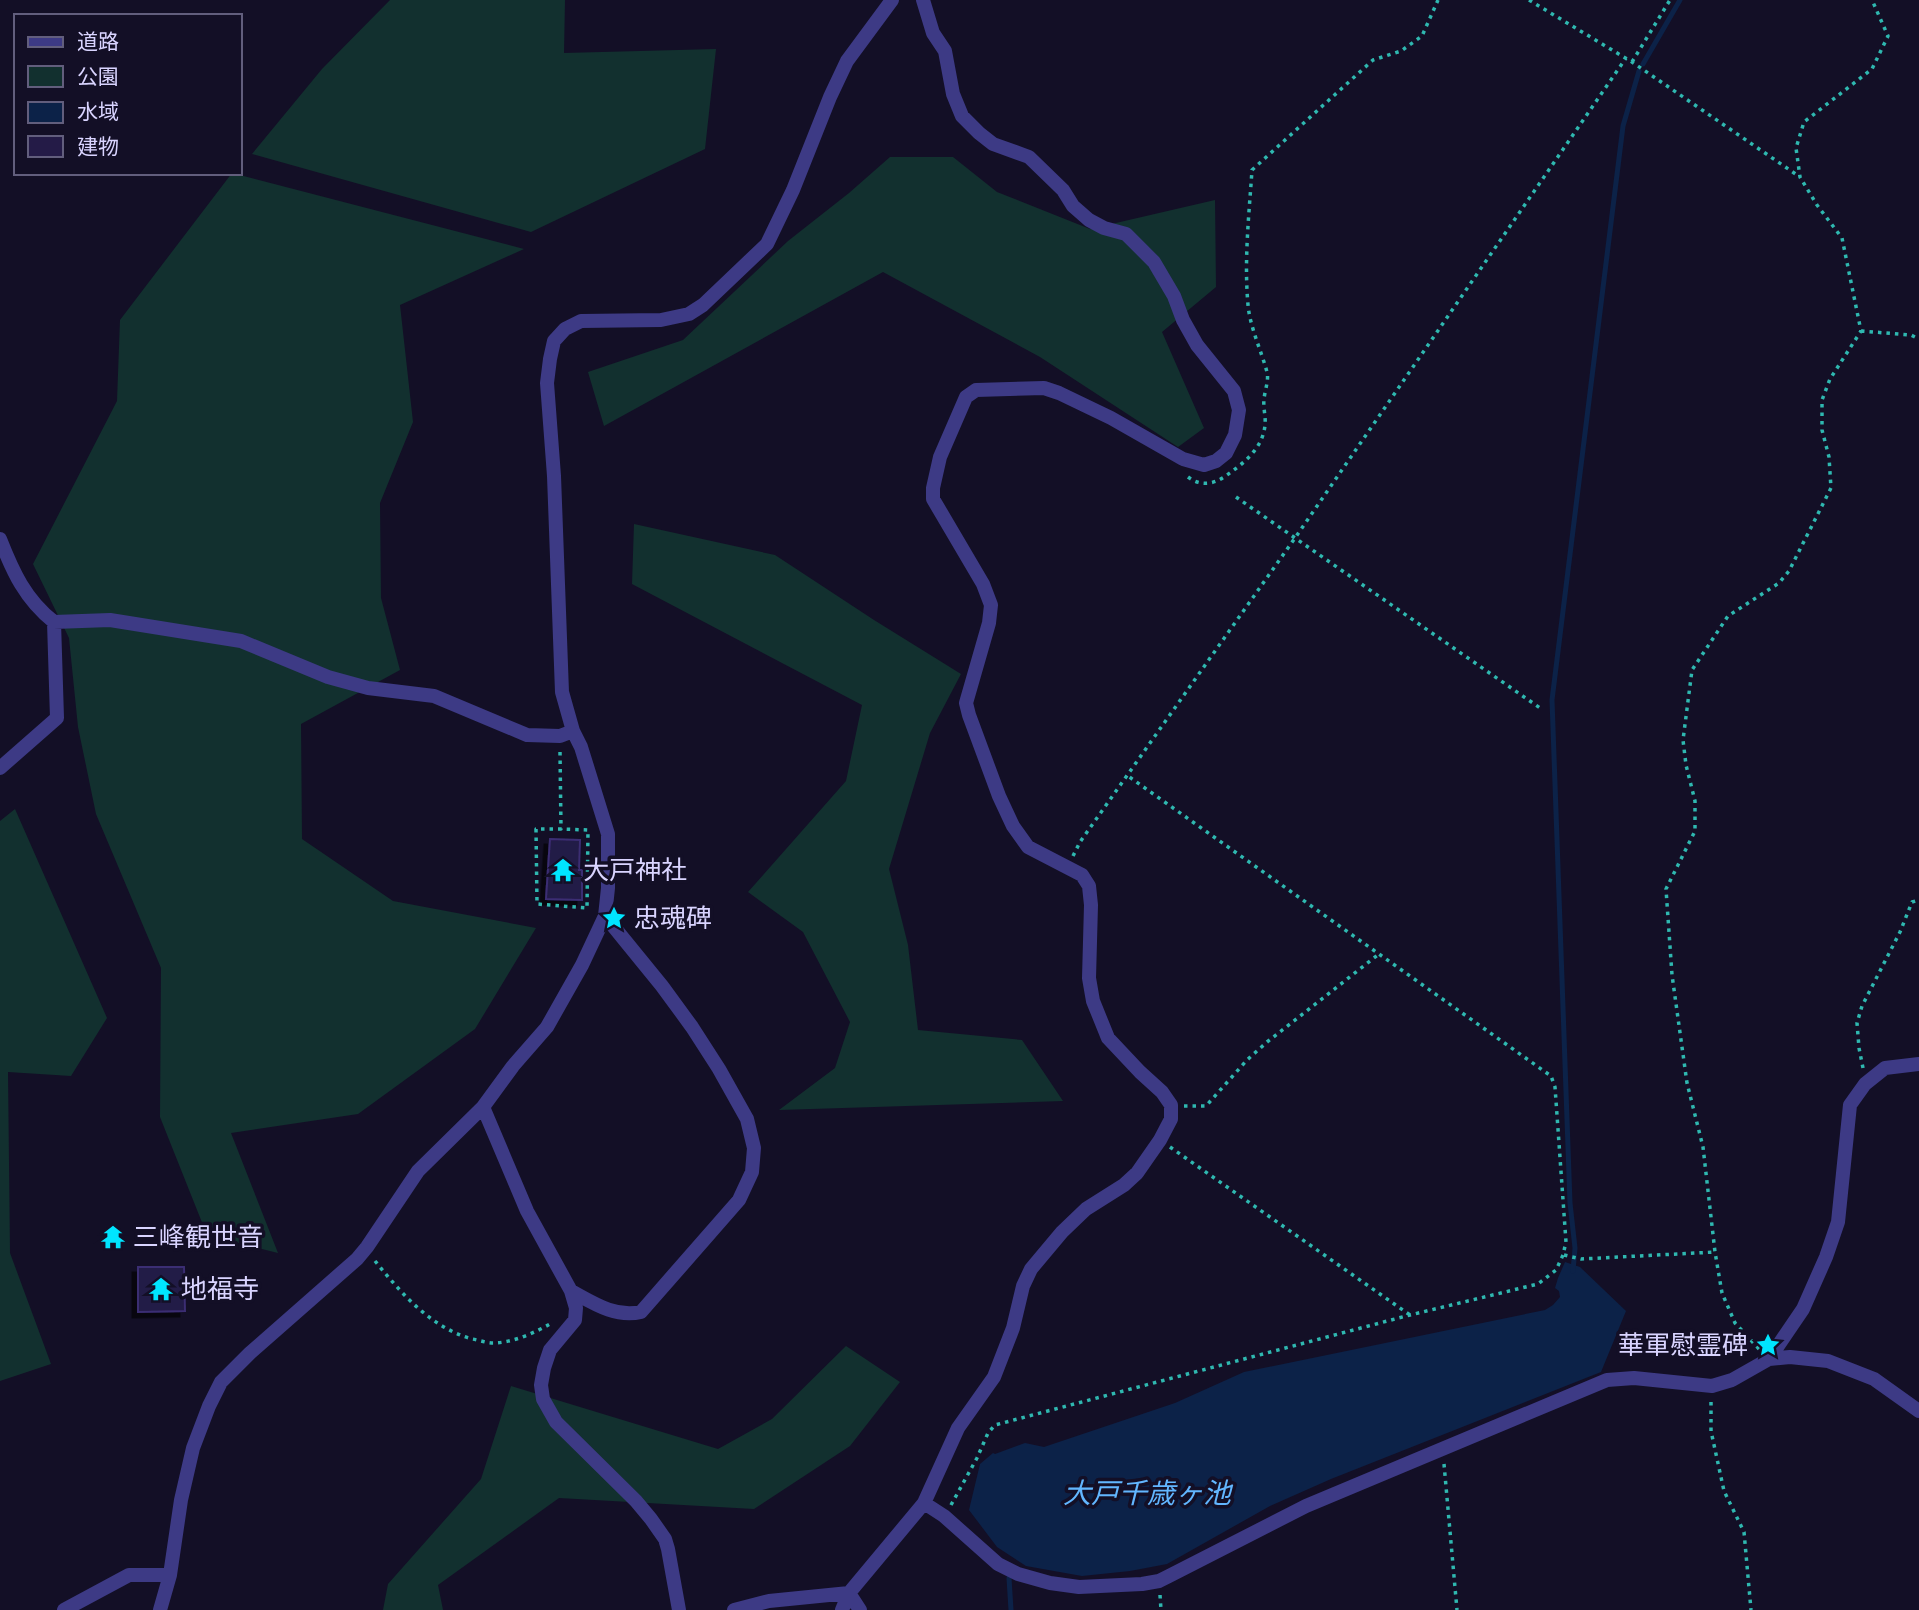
<svg xmlns="http://www.w3.org/2000/svg" width="1919" height="1610" font-family="'Alegreya Sans','Noto Sans JP',sans-serif">
  <defs>
    <filter id="shadow"><feDropShadow dx="-5.5" dy="5.5" stdDeviation="0" flood-color="#0009"/></filter>
  </defs>
  <rect width="100%" height="100%" fill="#130f26"/>
  <!-- green -->
  <path fill="#12302f" d="M390 0H565L564 53 716 49 705 149 531 232 252 154 322 69Z
    M890 157H953L997 192 1090 229 1215 200 1216 287 1162 332 1204 428 1178 447 1040 357 883 272 604 426 588 372 683 340 788 241 849 193Z
    M232 173 524 249 400 305 413 422 380 503 381 598 400 670 301 724 302 839 393 901 536 928 475 1029 358 1114 231 1133 278 1253 207 1235 160 1117 161 968 96 814 78 727 69 638 33 564 117 401 120 320Z
    M634 524 775 555 874 620 961 674 930 733 889 869 908 945 918 1030 1022 1040 1063 1101 779 1110 835 1068 850 1022 803 932 748 892 846 781 862 705 632 584Z
    M15 809 107 1018 71 1076 8 1072 10 1253 51 1364 0 1381V821Z
    M846 1346 900 1382 850 1446 754 1509 559 1498 438 1585 443 1610H383L388 1584 481 1479 511 1386 718 1449 772 1419Z"/>
  <!-- water -->
  <path fill="#0c2248" d="M1565 1262 1580 1267 1626 1311 1601 1372 1331 1479 1270 1506 1167 1564 1130 1571 1082 1576 1026 1566 997 1547 969 1510 980 1464 993 1453 995 1454 1025 1443 1044 1447 1175 1403 1244 1372 1545 1310 1553 1305 1560 1297 1559 1291 1555 1288 1558 1278Z"/>
  <g fill="none" stroke-linecap="round" stroke-linejoin="round">
    <!-- stream -->
    <path stroke="#0c2248" stroke-width="5" d="M1643 64 1680 0
      M1573 1271 1575 1248 1570 1203 1552 700 1623 126 1639 71
      M1009 1578 1011 1610"/>
  </g>
  <!-- building -->
  <path fill="#241b47" stroke="#3b2d73" stroke-width="2" filter="url(#shadow)" d="M550 839 580 840 579 870H582V900L546 899Z
    M138 1267H184L185 1311 138 1312Z"/>
  <g fill="none" stroke-linecap="round" stroke-linejoin="round">
    <!-- path -->
    <path stroke="#2fb8b0" stroke-width="3.5" stroke-dasharray="3.5 5" stroke-linecap="butt" d="M1529 0 1632 62 1800 177
      M1632 62 1670 0
      M1861 331 1911 335 1919 339
      M1188 477C1201 487 1215 484 1227 475 1244 463 1263 448 1265 425 1266 417 1263 408 1264 399 1265 390 1269 380 1267 372 1261 350 1250 327 1248 305 1244 260 1249 215 1252 170L1373 60 1401 51 1422 36 1438 0
      M1236 497 1540 708
      M560 752 561 829H536L537 904 587 908 588 830 561 829
      M1073 856 1080 842 1295 538 1626 58
      M1863 1068 1859 1048 1857 1023 1862 1006 1900 932 1912 902 1919 900
      M1184 1106H1206L1247 1060 1267 1042 1379 954
      M1170 1147 1410 1315
      M1564 1255 1581 1259 1715 1252
      M375 1261C402 1294 430 1327 472 1339 479 1340 486 1343 493 1343 512 1343 534 1333 550 1324
      M1759 1349 1735 1323 1722 1293 1715 1252 1703 1147 1687 1083 1672 975 1666 889 1695 831V801L1686 765 1683 740 1692 670 1728 616 1779 583 1789 571 1831 488 1829 457 1822 430V400L1830 379 1861 331 1842 238 1817 205 1800 177 1796 148 1804 122 1872 69 1888 36 1872 0
      M1711 1402V1431L1724 1491 1744 1532 1751 1610
      M1444 1464 1457 1610
      M951 1505 977 1458 988 1433 995 1425 1410 1315 1538 1284 1556 1270 1563 1255 1566 1242 1555 1087 1551 1076 1128 776
      M1160 1595 1161 1610"/>
    <!-- street -->
    <path stroke="#3d3a85" stroke-width="14" d="M0 539C13 572 25 599 54 622L110 620 241 641 328 677 368 688 434 696 527 735 560 736 573 731
      M0 768 57 718 54 622
      M483 1107 527 1211 571 1291 576 1308 575 1320 550 1350 544 1368 541 1385 543 1399 556 1422 636 1501 651 1519 665 1539 668 1549 679 1610
      M571 1291C593 1303 615 1318 641 1312L739 1200 752 1172 754 1148 747 1119 719 1069 692 1027 662 986 605 916
      M1769 1359 1803 1309 1826 1257 1838 1222 1850 1105 1865 1084 1885 1068 1919 1064
      M924 1503 944 1516 998 1564 1018 1574 1050 1583 1079 1587 1142 1584 1159 1581 1169 1576 1306 1506 1607 1380 1634 1378 1712 1386 1732 1380 1769 1359 1790 1357 1828 1361 1874 1379 1919 1411
      M849 1593 860 1610
      M64 1610 129 1575H170
      M160 1610 170 1575 181 1500 193 1448 209 1406 221 1382 250 1353 357 1259 367 1247 418 1171 483 1107 513 1066 547 1027 582 965 605 916 608 888V834L581 747 573 731 562 692 554 476 547 383 550 359 554 341 565 329 581 321 661 320 689 314 703 305 767 244 793 190 830 97 847 61 892 0
      M734 1610 769 1601 849 1593
      M842 1610 849 1593 924 1503 958 1428 994 1377 1013 1328 1023 1286 1031 1269 1062 1232 1086 1209 1124 1185 1137 1173 1160 1140 1171 1119V1105L1162 1092 1140 1072 1108 1038 1093 1001 1089 978 1091 905 1089 886 1082 875 1028 847 1013 826 999 796 969 715 966 703 989 623 991 605 983 584 933 499V488L940 457 966 397 976 390 1044 388 1059 393 1111 418 1183 459 1204 465 1216 461 1226 453 1235 435 1239 410 1234 391 1197 345 1183 320 1174 296 1154 262 1126 234 1104 228 1089 220 1073 206 1063 190 1029 157 993 144 979 133 962 116 953 94 945 51 933 33 923 0"/>
  </g>
  <!-- icons -->
  <defs>
    <g id="temple-bare" transform="scale(1.89)"><path d="M0-6L5-2H3V0L6.5 2.5H4V6H1.5V3h-3V6H-4V2.5H-6.5L-3 0V-2H-5Z" fill="#00e5ff" stroke="#130f26" stroke-width="2.5" paint-order="stroke"/></g>
    <g id="sight-bare" transform="scale(1.89)"><path d="M0-6L1.8-2.2L6-1.7L2.9 1.2L3.7 5.4L0 3.3L-3.7 5.4L-2.9 1.2L-6-1.7L-1.8-2.2Z" fill="#00e5ff" stroke="#130f26" stroke-width="2.5" paint-order="stroke"/></g>
  </defs>
  <g fill-rule="evenodd">
    <use href="#temple-bare" x="563" y="870"/>
    <use href="#sight-bare" x="614" y="918"/>
    <use href="#temple-bare" x="113" y="1237"/>
    <use href="#temple-bare" x="161" y="1289"/>
    <use href="#sight-bare" x="1768" y="1345"/>
  </g>
  <g text-anchor="middle" stroke-width="7" stroke-linejoin="round" paint-order="stroke">
    <!-- poi labels -->
    <g font-size="26" fill="#d9d4ff" stroke="#130f26" text-anchor="start">
      <text x="583" y="879">大戸神社</text>
      <text x="634" y="927">忠魂碑</text>
      <text x="133" y="1246">三峰観世音</text>
      <text x="181" y="1298">地福寺</text>
      <text x="1748" y="1354" text-anchor="end">華軍慰霊碑</text>
    </g>
    <!-- water labels -->
    <g font-size="28" font-style="italic" fill="#62b6ff" stroke="#130f26">
      <text x="1147" y="1503">大戸千歳ヶ池</text>
    </g>
  </g>
  <!-- legend -->
  <rect x="14" y="14" width="228" height="161" fill="#130f26" stroke="#625e7d" stroke-width="2"/>
  <rect x="28" y="37" width="35" height="10" fill="#3d3a85" stroke="#625e7d" stroke-width="2"/>
  <text x="77" y="49" font-size="21" fill="#d9d4ff">道路</text>
  <rect x="28" y="66" width="35" height="21" fill="#12302f" stroke="#625e7d" stroke-width="2"/>
  <text x="77" y="84" font-size="21" fill="#d9d4ff">公園</text>
  <rect x="28" y="102" width="35" height="21" fill="#0c2248" stroke="#625e7d" stroke-width="2"/>
  <text x="77" y="119" font-size="21" fill="#d9d4ff">水域</text>
  <rect x="28" y="136" width="35" height="21" fill="#241b47" stroke="#625e7d" stroke-width="2"/>
  <text x="77" y="154" font-size="21" fill="#d9d4ff">建物</text>
</svg>
